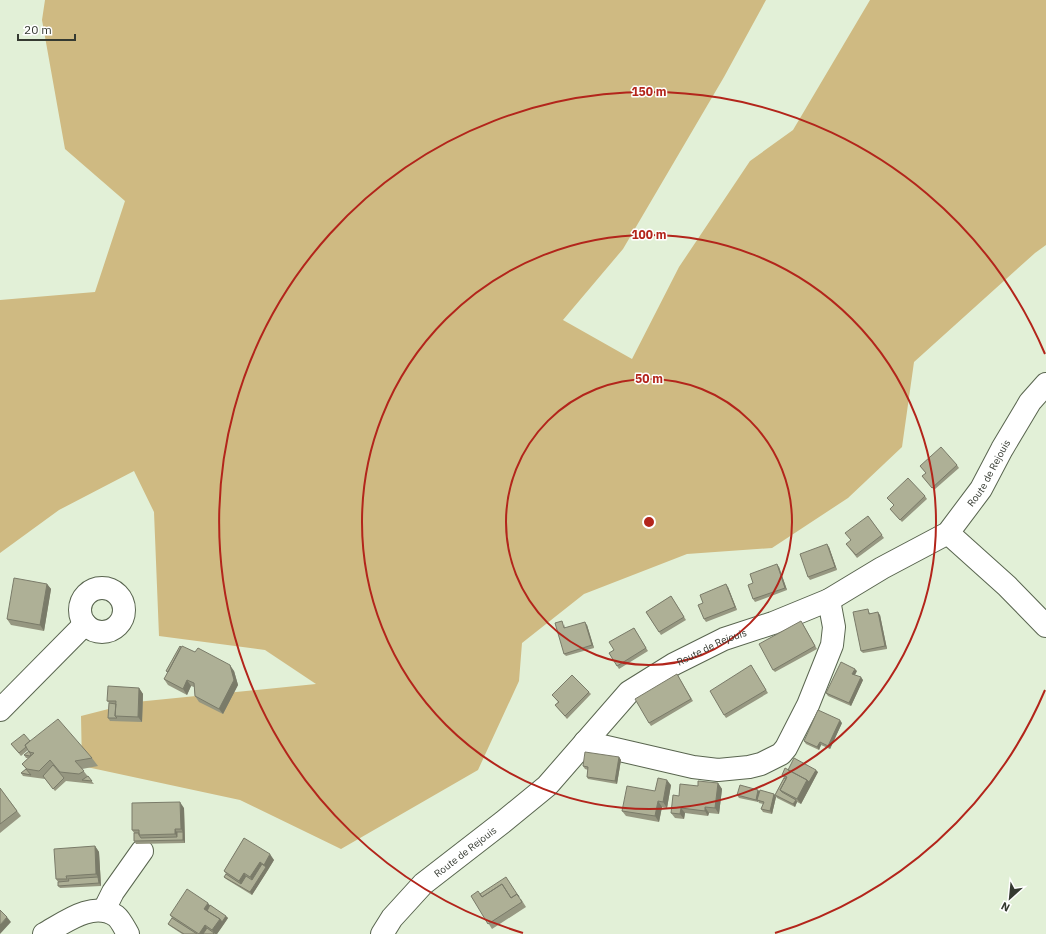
<svg xmlns="http://www.w3.org/2000/svg" width="1046" height="934" font-family="'IBM Plex Sans',sans-serif">
  <rect width="100%" height="100%" fill="#e2f0d7"/>
  <!-- green -->
  <path fill="#cfba82" d="M45 0H766L724 77 623 249 563 320 632 359 679 267 750 161 793 130 870 0H1046V245L1035 253 914 362 902 447 848 498 772 548 687 554 584 594 522 643 519 681 478 770 341 849 240 800 82 766 81 716 136 702 316 684 265 650 159 636 154 512 134 471 59 510 0 553V300L95 292 125 201 65 149 42 20Z"/>
  <g fill="none" stroke-linecap="round" stroke-linejoin="round">
    <!-- minor casing -->
    <g stroke="#59654f" stroke-width="24">
      <g id="minor">
        <path d="M948 533 1007 586 1046 626"/>
        <circle cx="102" cy="610" r="22"/>
        <path d="M0 710 85 624"/>
        <path d="M585 742 693 767 718 770 749 767 761 764 781 754 786 748 808 705 832 645 834 627 829 600"/>
        <path d="M104 910 113 892 142 851"/>
        <path d="M44 934C64 923 93 900 116 916 121 920 125 929 128 934"/>
        <path id="s1" d="M382 934 392 918 423 884 503 822 547 786 629 692 674 664 724 639 773 623 829 600 882 568 948 533 981 489 1002 449 1030 402 1046 384"/>
      </g>
    </g>
    <!-- minor -->
    <use href="#minor" stroke="#fff" stroke-width="22"/>
  </g>
  <!-- wall -->
  <path fill="#969781" d="M957 465 959 468 934 490 922 476 926 473 920 466Z
    M925 496 927 499 902 522 890 509 894 505 887 498Z
    M868 516 884 538 857 558 846 544 851 541Z
    M829 547 837 570 810 580 808 577Z
    M779 567 787 590 755 602 753 599Z
    M47 584 51 589 44 631 11 625 7 619Z
    M728 587 737 610 706 622 704 619 703 603Z
    M671 596 686 620 661 635 646 612Z
    M869 612 870 613 880 615 887 649 863 653 861 651Z
    M564 624 565 628 587 625 594 648 566 656 564 654Z
    M803 624 817 649 775 672 773 670Z
    M634 628 648 651 619 669 609 653 614 650Z
    M195 652 234 671 238 685 223 714 199 702 195 696 194 687 191 686 187 695 168 685 164 679 168 673 166 671Z
    M751 665 768 693 726 718 724 715Z
    M857 671 855 675 863 680 851 706 828 696 826 693Z
    M677 674 693 701 651 726 649 723Z
    M139 688 143 694 142 722 110 721 108 718 109 703 107 701Z
    M589 692 591 694 567 719 555 705 558 702 552 695Z
    M842 723 830 749 821 745 819 750 806 744 804 741Z
    M30 741 92 758 98 766 82 769 94 784 66 781 55 791 45 779 23 776 21 773 26 769 22 764 28 758H26L24 755 29 751 28 750 21 756 11 744Z
    M619 757 621 760 617 784 588 779 587 777 588 770 585 769 583 766Z
    M818 772 801 804 797 802 795 807 777 798 775 795 784 778 782 775Z
    M718 783 722 789 719 814 709 813 708 816 685 813 684 819 675 818 671 813 679 796 698 786Z
    M671 785 667 808 662 807 659 822 626 816 622 811 655 791Z
    M0 788 21 816 0 833Z
    M758 790 759 792 774 794 776 797 772 814 763 812 761 809 763 804 759 803 758 801V802L739 798 737 795Z
    M184 808 185 843 136 844 134 841V833L132 830Z
    M244 838 274 860 252 895 226 879 224 877 226 874 224 871Z
    M95 846 99 852 101 886 60 888 58 886V882L56 879Z
    M471 896 521 899 526 907 492 929Z
    M210 905 228 918 217 934H182L170 926 168 924 172 918 170 915Z"/>
  <!-- shaded-wall -->
  <path fill="#7a7b69" d="M827 544 829 547 837 570 835 567Z
    M777 564 779 567 787 590 785 588Z
    M47 584 51 589 44 631 40 625Z
    M726 584 728 587 737 610 735 607Z
    M878 612 880 615 887 649 885 646Z
    M585 622 587 625 594 648 592 645Z
    M230 665 234 671 238 685 223 714 219 709Z
    M855 669 857 671 854 676 852 674Z
    M861 677 863 680 851 706 849 703Z
    M187 680 191 686 187 695 183 689Z
    M139 688 143 694 142 722 138 717Z
    M840 720 842 723 830 749 828 746Z
    M820 742 821 745 819 750 817 747Z
    M619 757 621 760 617 784 615 781Z
    M816 770 818 772 801 804 797 799 807 780Z
    M667 780 671 785 667 808 663 802Z
    M718 783 722 789 719 814 715 808Z
    M758 790 760 793 757 800 758 801V802L756 800Z
    M774 794 776 797 772 814 770 811Z
    M796 800 797 802 795 807 793 804Z
    M658 801 662 807 659 822 655 816Z
    M180 802 184 808 185 843 183 840V832L181 829Z
    M705 807 709 813 708 816 705 811Z
    M681 808 685 813 684 819 680 814Z
    M175 829 179 835V840L175 834Z
    M95 846 99 852 101 886 99 883 98 877 96 874Z
    M270 854 274 860 268 870 264 865Z
    M260 862 264 867 254 883 250 877Z
    M266 867 268 870 252 895 250 892Z
    M244 873 248 879 243 887 239 881Z
    M208 903 212 908 209 913 204 909Z
    M226 916 228 918 224 924 222 922Z
    M7 917 11 922 0 934V925Z
    M220 919 224 924 217 934H215L212 930Z
    M205 925 209 931 206 934H199Z"/>
  <!-- building -->
  <path fill="#aeb096" stroke="#7a7b69" d="M941 447 957 465 932 488 922 476 926 473 920 466Z
    M908 478 925 496 900 520 890 509 894 505 887 498Z
    M868 516 882 535 856 555 846 544 851 540 845 533Z
    M827 544 835 567 808 577 800 554Z
    M777 564 785 588 753 599 748 585 753 583 750 574Z
    M14 578 47 584 40 625 7 619Z
    M726 584 735 607 704 619 698 605 703 603 700 595Z
    M671 596 684 617 659 632 646 612Z
    M868 609 869 614 878 612 885 646 861 651 853 612Z
    M562 621 564 628 585 622 592 645 564 654 555 623Z
    M801 621 815 646 773 670 759 644Z
    M634 628 646 648 617 666 609 653 614 650 609 642Z
    M180 646 181 647 168 672 166 671Z
    M182 646 195 652 198 648 230 665 234 680 219 709 195 696 194 683 187 680 183 689 164 679Z
    M841 662 855 669 852 674 861 677 849 703 826 693Z
    M751 665 766 690 724 715 710 691Z
    M677 674 691 699 649 723 635 699Z
    M572 675 589 692 565 716 555 705 559 702 552 695Z
    M108 686 139 688 138 717 115 716 116 701H107Z
    M109 703 116 704 115 716 117 718H108Z
    M818 710 840 720 828 746 820 742 817 747 804 741Z
    M58 719 92 758 75 761 84 771 79 774 60 772 50 760 39 771 27 769 22 764 34 753 29 752 25 745Z
    M24 734 30 741 25 745 26 747 19 753 11 744Z
    M29 751 31 755 30 756 24 755Z
    M585 752 619 757 615 781 587 777 588 767 583 766Z
    M794 758 816 770 809 782 807 780 788 770Z
    M53 765 64 778 53 789 43 776Z
    M785 768 807 780 797 799 780 790 787 777 782 775Z
    M26 769 31 775 21 773Z
    M88 776 92 781 82 780Z
    M658 778 667 780 663 802 658 801 655 816 622 811 627 786 655 791Z
    M784 778 786 779 780 790 782 792 796 800 793 804 775 795Z
    M698 781 718 783 715 808 705 807V811L681 808 680 814 671 813 673 795 679 796 680 784 698 786Z
    M740 785 758 790 756 800 737 795Z
    M0 788 17 811 0 824Z
    M760 790 774 794 770 811 761 809 764 802 757 800Z
    M180 802 181 829H175V834L139 835V830H132V803Z
    M177 832H183V840L134 841V833H139V835L141 838 177 837Z
    M244 838 270 854 264 865 260 862 250 877 244 873 239 881 224 871Z
    M95 846 96 874 66 876 67 879H56L54 849Z
    M262 864 266 867 250 892 224 877 226 874 241 884 246 876 252 880Z
    M98 877 99 883 58 886V882L69 881 68 879Z
    M506 877 519 897 517 894 511 898 502 884 482 897 480 894Z
    M502 884 511 898 517 894 522 902 488 924 471 896 478 891 482 897Z
    M187 889 208 903 204 909 220 919 212 930 205 925 199 934 170 915Z
    M210 905 226 916 222 922 220 919 207 911Z
    M0 910 7 917 0 925Z
    M172 918 197 934H184L168 924Z
    M207 928 214 933 213 934H203Z"/>
  <!-- distance rings -->
  <g fill="none" stroke="#b3251b" stroke-width="2">
    <circle cx="649" cy="522" r="143"/>
    <circle cx="649" cy="522" r="287"/>
    <path d="M1045 690A430 430 0 0 1 775 933M523 933A430 430 0 1 1 1045 354"/>
  </g>
  <g text-anchor="middle" stroke-width="3" stroke-linejoin="round" paint-order="stroke">
    <!-- street labels -->
    <g font-size="10" fill="#353a31" stroke="#fff">
      <text dy="4" stroke="none"><textPath href="#s1" startOffset="778">Route de Rejouis</textPath></text>
      <text dy="4" stroke="none"><textPath href="#s1" startOffset="442">Route de Rejouis</textPath></text>
      <text dy="4" stroke="none"><textPath href="#s1" startOffset="118">Route de Rejouis</textPath></text>
    </g>
  </g>
  <circle cx="649" cy="522" r="6" fill="#b3251b" stroke="#fff" stroke-width="2"/>
  <g font-size="12" text-anchor="middle" font-weight="bold" fill="#b3251b" stroke="#fff" stroke-width="3" stroke-linejoin="round" paint-order="stroke">
    <text x="649" y="96">150 m</text>
    <text x="649" y="239">100 m</text>
    <text x="649" y="383">50 m</text>
  </g>
  <!-- north arrow -->
  <g transform="translate(1010 898) rotate(207)" stroke="#ffffff" stroke-width="3" paint-order="stroke">
  <path d="M0-3L7 15L0 10L-7 15Z" fill="#353a31"/>
  <text y="-6" font-size="11" font-weight="bold" text-anchor="middle" fill="#353a31">N</text>
  </g>
  <!-- scale -->
  <path d="M18 34v6h57v-6" fill="none" stroke="#353a31" stroke-width="2"/>
  <text x="24" y="34" font-size="12" fill="#353a31" stroke="#ffffff" stroke-width="3" paint-order="stroke">20 m</text>
</svg>
